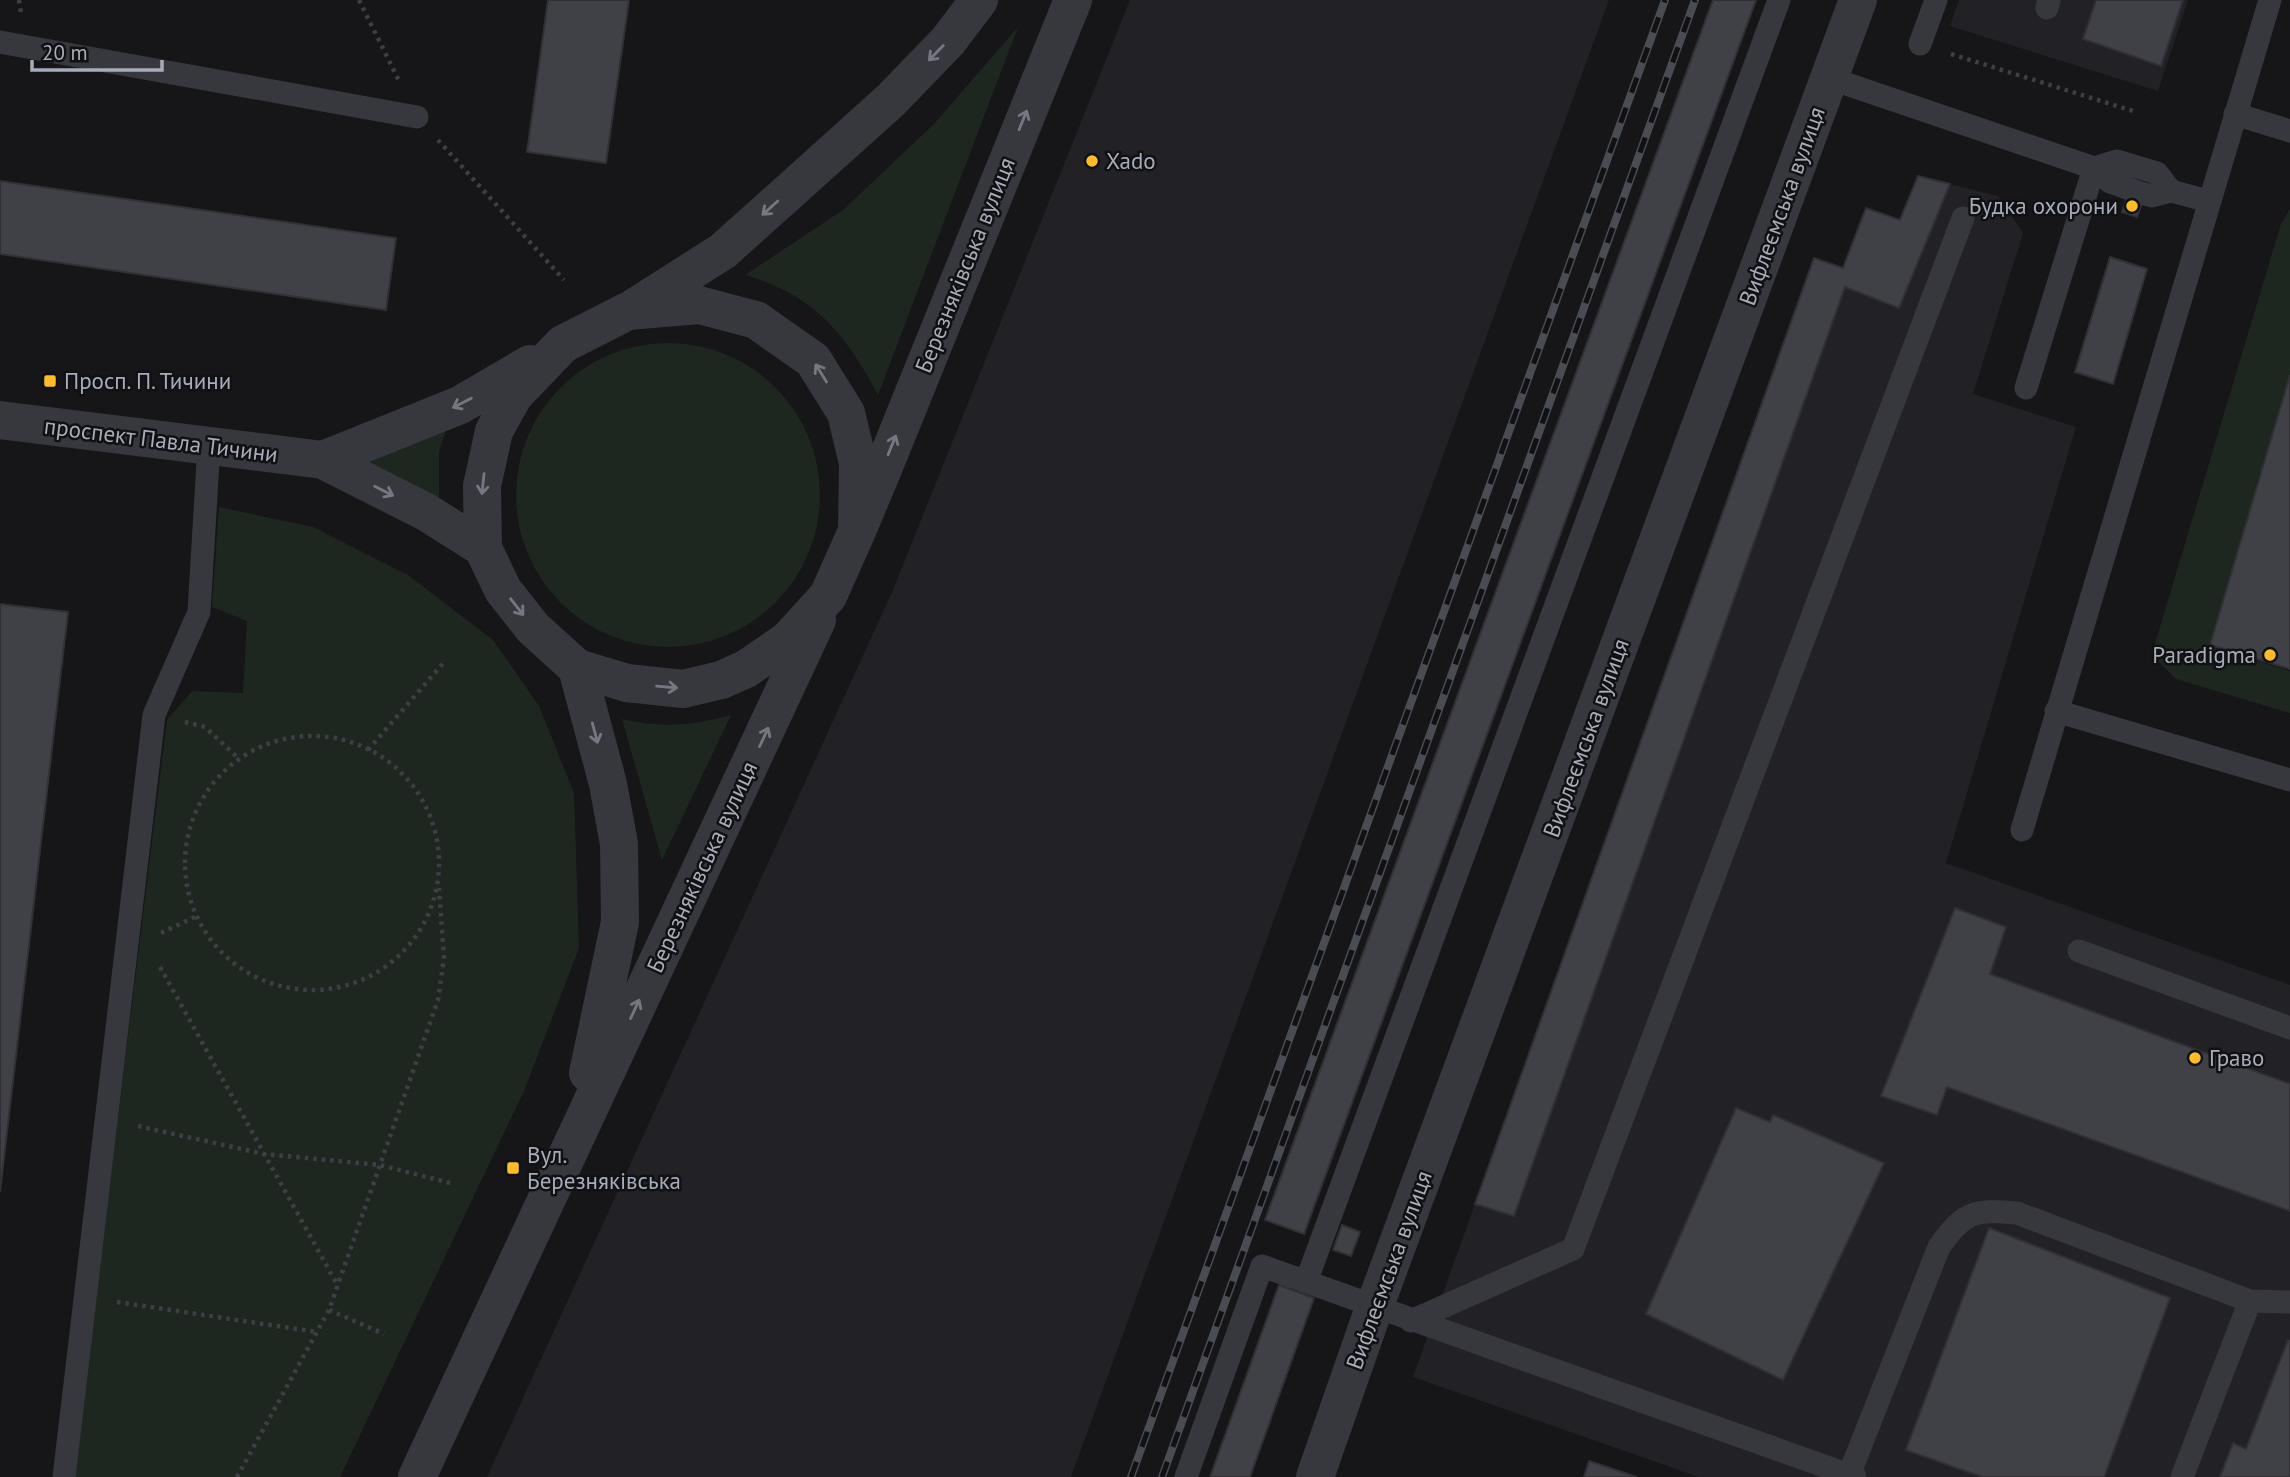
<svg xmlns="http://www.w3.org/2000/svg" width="2290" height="1477" font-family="'PT Sans',sans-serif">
  <rect width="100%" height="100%" fill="#161618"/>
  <!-- built -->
  <path fill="#222226" d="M1130 0H1609L1071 1477H487L893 590Z
    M1959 0H2188L2158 91 1950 26Z
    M1918 176 1998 196 2023 233 1973 394 2076 427 1946 863 2290 985V1477H1699L1413 1377 1814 258 1843 268 1866 208 1900 220Z"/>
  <!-- green -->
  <path fill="#1e271f" d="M1018 27 878 395C845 333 814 295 745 275L843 210 934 124Z
    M2290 209V383L2274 435H2271L2263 472H2260L2255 487 2258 488 2211 647 2290 671V713L2176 679 2156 659 2154 647 2281 224Z
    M516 495a152 152 0 1 1 304 0a152 152 0 1 1-304 0Z
    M449 421 439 451V498L343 462Z
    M219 507 313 527 408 575 493 640 539 706 574 793 579 948 524 1091 340 1477H74L167 720 192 691 243 693 247 621 212 607Z
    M731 715 662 860 622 719C662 728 692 726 731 715Z"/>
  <!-- building -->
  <path fill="#404146" stroke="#303035" stroke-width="2" d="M548 0H629L606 163 527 152Z
    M1713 0H1756L1304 1234 1265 1220Z
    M2096 0H2183L2161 66 2083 39Z
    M1918 176 1950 184 1899 308 1845 287 1514 1216 1475 1204 1814 258 1843 268 1866 208 1900 220Z
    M0 181 396 238 386 310 0 254Z
    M2127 196 2143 201 2137 217 2122 212Z
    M2110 257 2147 269 2113 384 2075 372Z
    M2290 375V669L2210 645Z
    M0 604 68 612 0 1192Z
    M1955 908 2006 927 1990 974 2290 1084V1211L1947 1087 1937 1115 1881 1096Z
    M1736 1108 1770 1122 1773 1115 1884 1163 1783 1380 1646 1314Z
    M1342 1225 1360 1232 1351 1256 1333 1250Z
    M1989 1228 2170 1298 2104 1477H1982L1906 1450Z
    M1279 1285 1314 1298 1250 1477H1210Z
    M2288 1340 2290 1341V1477H2220L2233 1443 2246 1449Z
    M1589 1461 1637 1477H1584Z"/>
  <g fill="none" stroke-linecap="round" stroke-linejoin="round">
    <!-- path -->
    <path stroke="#3d3f45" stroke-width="4.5" stroke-dasharray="3.5 5" stroke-linecap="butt" d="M19 0 21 13
      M359 0 399 81
      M1951 54 2133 111
      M438 140 564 280
      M185 722 205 727 238 758
      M185 863a127 127 0 1 1 254 0a127 127 0 1 1-254 0Z
      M368 750 446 660
      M161 933 197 916
      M160 967 338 1286
      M138 1126 264 1154 380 1165 450 1183
      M117 1302 317 1332
      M329 1310 384 1334
      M237 1477 329 1310 438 1000 444 958 439 888"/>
    <!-- service -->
    <path stroke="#37383e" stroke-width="23" d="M2047 8 2049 0
      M0 42 417 117
      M1920 44 1936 0
      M1829 78 2094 168 2110 182 2141 193 2152 196 2171 191 2208 201
      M2235 114 2290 131
      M2094 168 2117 161 2157 173 2171 191
      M2026 388 2094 168
      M2056 711 2290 780
      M2022 830 2270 0
      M2079 951 2290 1028
      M1306 1282 1779 0
      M1411 1321 1573 1249 1963 218
      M1849 1475 1939 1247C1964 1212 1973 1209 2017 1213L2250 1301
      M64 1477 154 715 199 612 209 445
      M1186 1477 1262 1266 1855 1477
      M2182 1477 2250 1301 2290 1302"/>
    <!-- tertiary -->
    <path stroke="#37383e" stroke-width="38" d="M635 307 723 251 891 100 948 41 979 0
      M0 420 323 460 426 512 483 548
      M323 460 460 405 530 364
      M857 531 858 463 846 413 813 360 756 320 699 305 628 311 563 344 514 395 494 431 482 486 483 548 503 590 533 628 577 668 627 683 683 689 721 680 746 669 788 640 828 596 857 531 883 469 1073 0
      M577 668 608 784 619 844 620 922 588 1073
      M417 1477 817 620
      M1315 1477 1374 1308 1858 0"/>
    <!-- rail casing -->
    <g stroke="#4a4c53" stroke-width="8">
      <path id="rail" d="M1131 1477 1665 0
        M1162 1477 1695 0"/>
    </g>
    <!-- rail -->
    <use href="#rail" stroke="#111113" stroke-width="5" stroke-dasharray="16" stroke-linecap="butt"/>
  </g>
  <!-- one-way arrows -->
  <defs><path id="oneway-shaft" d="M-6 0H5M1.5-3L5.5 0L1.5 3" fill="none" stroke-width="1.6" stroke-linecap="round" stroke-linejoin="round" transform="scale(1.75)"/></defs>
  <g stroke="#757882">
    <use href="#oneway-shaft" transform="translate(936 53) rotate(134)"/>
    <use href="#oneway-shaft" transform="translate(1023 120) rotate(-68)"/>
    <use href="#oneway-shaft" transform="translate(770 208) rotate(138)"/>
    <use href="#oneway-shaft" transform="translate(821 373) rotate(-122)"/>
    <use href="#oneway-shaft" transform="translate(462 403) rotate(153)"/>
    <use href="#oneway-shaft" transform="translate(892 445) rotate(-68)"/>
    <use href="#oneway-shaft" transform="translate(483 484) rotate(96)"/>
    <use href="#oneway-shaft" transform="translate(384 491) rotate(27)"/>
    <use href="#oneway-shaft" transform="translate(517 607) rotate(52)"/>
    <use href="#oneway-shaft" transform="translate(667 687) rotate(5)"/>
    <use href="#oneway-shaft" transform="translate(595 733) rotate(75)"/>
    <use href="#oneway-shaft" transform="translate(764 737) rotate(-65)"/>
    <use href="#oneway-shaft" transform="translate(635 1009) rotate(-65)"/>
  </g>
  <!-- markers -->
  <g fill="#ffbc28" stroke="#111113" stroke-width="2.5">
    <circle cx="1092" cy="161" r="7"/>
    <circle cx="2132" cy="206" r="7"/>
    <rect x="43" y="374" width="14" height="14" rx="3.5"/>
    <circle cx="2270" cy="655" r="7"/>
    <circle cx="2195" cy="1058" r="7"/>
    <rect x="506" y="1161" width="14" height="14" rx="3.5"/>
  </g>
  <g text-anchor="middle" stroke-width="5" stroke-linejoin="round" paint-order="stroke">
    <!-- poi labels -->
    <g font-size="23" fill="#a7acba" stroke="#111113" text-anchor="start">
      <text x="1106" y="169">Xado</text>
      <text x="2118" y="214" text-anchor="end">Будка охорони</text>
      <text x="64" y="389">Просп. П. Тичини</text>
      <text x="2256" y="663" text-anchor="end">Paradigma</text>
      <text x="2209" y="1066">Граво</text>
      <text x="527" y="1163">Вул.<tspan x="527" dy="26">Березняківська</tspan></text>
    </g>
    <!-- street labels -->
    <g font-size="23" fill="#a7acba" stroke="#111113">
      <text transform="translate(1782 206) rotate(-70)" y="8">Вифлеємська вулиця</text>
      <text transform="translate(965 265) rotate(-68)" y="8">Березняківська вулиця</text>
      <text transform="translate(161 440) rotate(7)" y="8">проспект Павла Тичини</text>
      <text transform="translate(1586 738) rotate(-70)" y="8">Вифлеємська вулиця</text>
      <text transform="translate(702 867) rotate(-65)" y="8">Березняківська вулиця</text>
      <text transform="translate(1389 1270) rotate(-70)" y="8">Вифлеємська вулиця</text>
    </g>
  </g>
  <!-- scale -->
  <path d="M32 60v10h130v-10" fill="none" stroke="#a7acba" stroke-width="3.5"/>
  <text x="42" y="60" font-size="21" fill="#a7acba" stroke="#111113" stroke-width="5" paint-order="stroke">20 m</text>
</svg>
